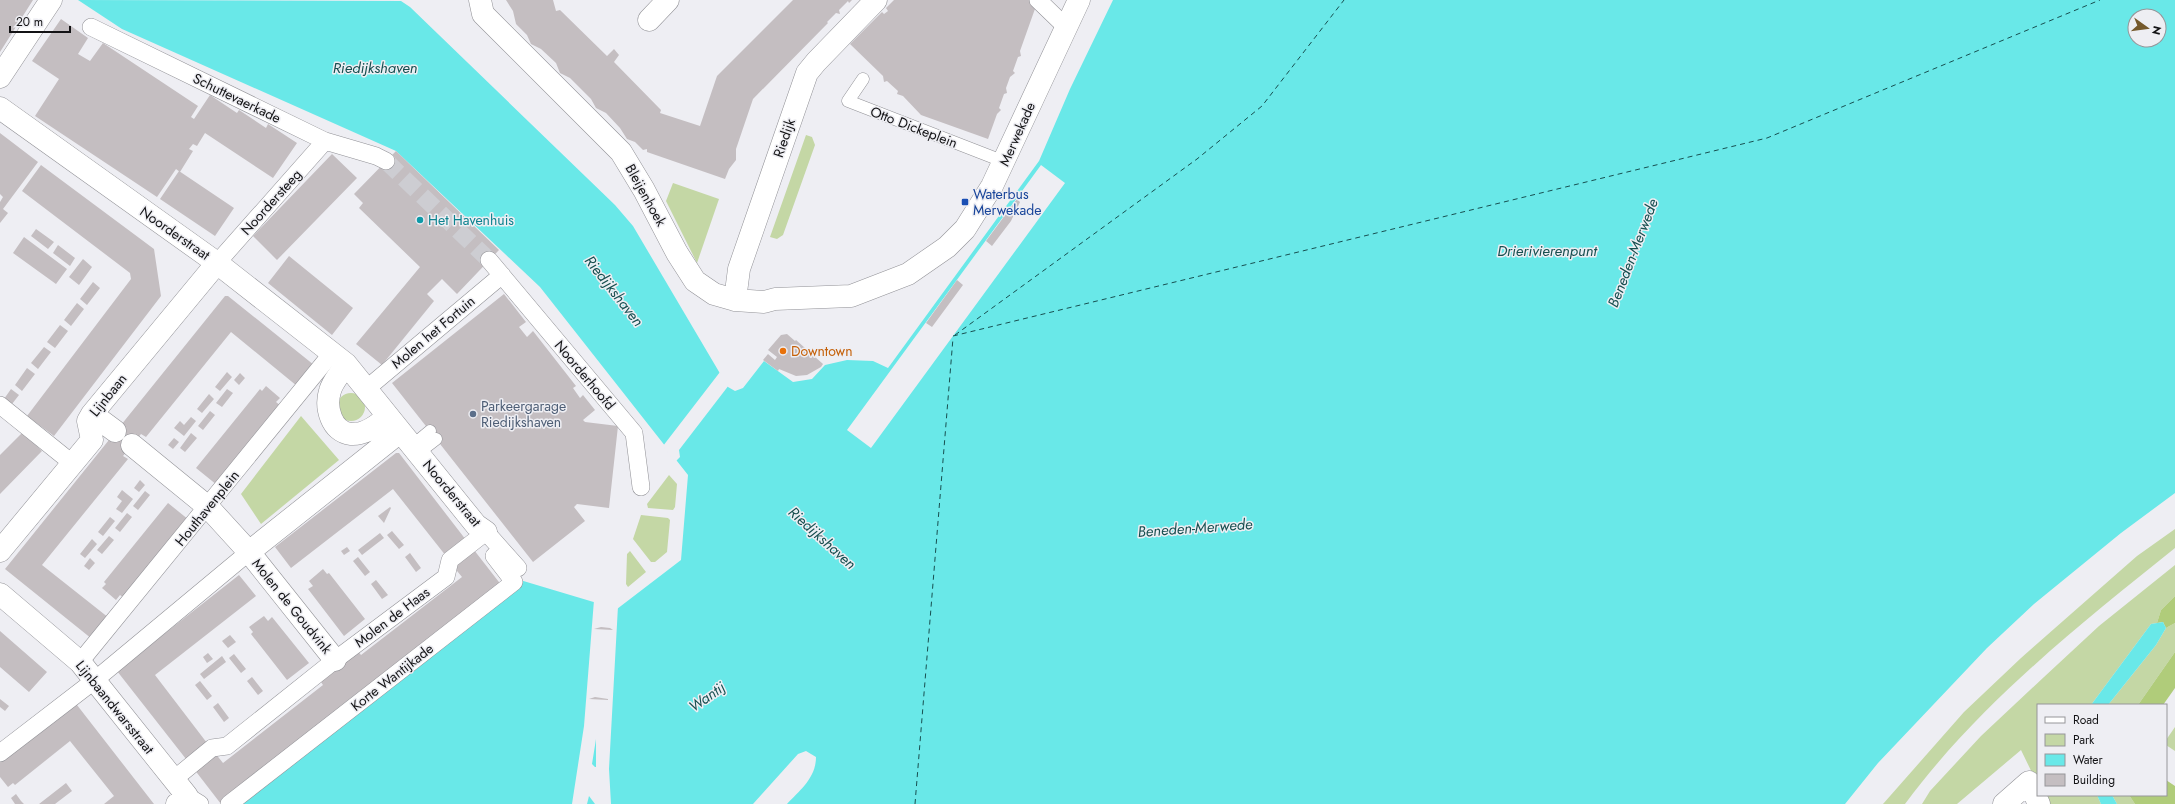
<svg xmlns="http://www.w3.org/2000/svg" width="2175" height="804" font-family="Jost,sans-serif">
  <rect width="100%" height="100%" fill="#eeeef3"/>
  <!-- green -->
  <path fill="#c4d7a5" d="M806 135 812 137 815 145 783 235 777 239 770 237Z
    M673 183 719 199 697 263 666 201Z
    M337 407a14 14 0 1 1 28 0a14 14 0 1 1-28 0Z
    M301 416 339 460 261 524 241 494Z
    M669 475 677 484 675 507 673 510 648 508 647 504Z
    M641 515 668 518 670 520 667 552 655 562H651L633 539Z
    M2175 529V548C2079 625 1979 704 1905 804H1883L1964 712 2021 658 2137 556Z
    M630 551 646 572 628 587 626 584 627 554Z
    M2175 565V596L2161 610 2157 623 2151 624 2091 705H2038V785L2021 750 1957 804H1922L1930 791 1981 736 2044 677 2099 626Z
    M2175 623V652L2138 705H2108L2156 645 2166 628Z
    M2175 727V751L2166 745V740Z
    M2043 795H2097L2101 804H2047Z
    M2112 795H2129L2135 804H2117Z"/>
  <!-- forest -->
  <path fill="#b0cc7a" d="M2175 596V623L2166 628 2163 622 2157 623 2161 610Z
    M2175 652V688L2163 705H2138Z
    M2166 780 2175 786V804H2135L2129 795H2166Z"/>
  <!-- water -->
  <path fill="#69e8e8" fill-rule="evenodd" d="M78 0 401 1 410 7 615 205 633 226 728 387 735 391 743 388 764 361 793 382 812 379 825 365 847 360 873 361 888 368 1039 161 1070 89 1113 0H2175V493L2121 533 2034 604 1987 648 1878 763 1845 804H787C800 790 816 778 816 757L806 751 798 754 753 804H235L520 580 617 609 681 560 688 475 540 287 396 151 122 29ZM2135 16H2159V40H2135Z
    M2163 622 2166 628 2156 645 2108 705H2091L2151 624Z
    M2097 795H2112L2117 804H2101Z"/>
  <!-- pier -->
  <path fill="#eeeef3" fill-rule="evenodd" d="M1041 165 1065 183 871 448 847 430Z
    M720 372 729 385 679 450 680 457 675 462 663 446Z
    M594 600 618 606 609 769 611 804H595L589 796 587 804H572L584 726ZM596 739V767H595L592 764Z"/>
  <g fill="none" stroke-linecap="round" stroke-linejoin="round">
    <!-- ferry -->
    <path stroke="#174f50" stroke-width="1" stroke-dasharray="5 4" stroke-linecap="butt" d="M955 335 1197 159 1262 106 1344 0
      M953 336 1767 138 2100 0
      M915 804 953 338"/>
  </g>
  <!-- building -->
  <path fill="#c4bec1" d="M0 0H33L0 52Z
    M506 0H553L556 11 560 10 607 56 614 49 619 55 614 62 661 110 660 113 700 126 717 76 793 0H852L849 3 848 1 839 10 840 14 836 13 827 22 828 23 753 99 736 149V160L729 169 725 179 647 152V149L643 150 635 142 627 139 620 128 606 113 596 108 591 99 570 78 560 73 556 63 541 49 531 44 527 35 516 24 513 11Z
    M894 0H1030L1036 6 1020 51 1021 56 1018 57 1013 71 1015 73 1010 77 1006 88 1007 93 1004 94 999 108 1001 110 997 114 988 139 921 115 903 96 897 94 898 91 887 81 884 82 883 76 850 44 882 12 884 14 888 11 886 8Z
    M61 19 88 38 78 54 90 61 103 43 198 106 191 117 194 119 210 95 237 113 239 110 266 128 268 124 297 143 273 178 205 133 197 146 193 144 189 149 193 151 180 172 176 169 157 197 35 116 59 79 32 61Z
    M0 133 38 162 3 209 8 213 0 223V202L3 197 0 194Z
    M396 151 499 250 457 294 442 279 427 294 434 301 382 365 356 344 420 267 359 208 363 203 354 194Z
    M332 154 357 178 277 260 253 236Z
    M41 165 154 249 161 296 54 436 27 416 131 279 130 273 22 191Z
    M179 171 234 208 215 236 160 199Z
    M1017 199 1020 202 1011 221 992 246 986 241Z
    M36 229 54 242 48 249 31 236Z
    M24 237 67 269 56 284 13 253Z
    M58 245 75 258 70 266 53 253Z
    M289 256 353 308 332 335 268 283Z
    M83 259 92 267 79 285 69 277Z
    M957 280 963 285 932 327 926 323Z
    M93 282 100 288 87 305 80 299Z
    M504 294 526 322 519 327 527 337 533 331 576 386 573 388 580 398 583 395 595 410 583 420 585 422 618 426 609 508 577 504 574 507 585 521 533 562 392 383Z
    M225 296H228L314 365 297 386 231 332 146 437 141 434 123 456 128 459 42 565 109 618 92 639 5 569Z
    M77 303 84 309 71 326 64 320Z
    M60 325 68 331 55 348 47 342Z
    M787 334 795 341 796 340 823 364 821 367 807 375 796 376 779 369 778 371 763 360 768 354 775 360 777 357 768 350 781 335Z
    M44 347 51 352 38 369 31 363Z
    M27 368 35 374 22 391 15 385Z
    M227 372 232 377 220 391 215 387Z
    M240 373 245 378 239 385 234 380Z
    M266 386 280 398 276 402 281 406 217 485 196 468 260 389 262 391Z
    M11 389 19 395 12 404 4 399Z
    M227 389 233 393 222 407 216 403Z
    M209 394 214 399 202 413 197 409Z
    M210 411 215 415 203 430 198 426Z
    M191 417 196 421 184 436 174 428 180 421 184 425Z
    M23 432 42 451 0 494V455Z
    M191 433 197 438 185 452 180 448Z
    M174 438 179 442 173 449 168 445Z
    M396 453H399L466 540 446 556 393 489 291 568 275 547Z
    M140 480 145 485 139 492 134 488Z
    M122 490 133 499 122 513 116 509 122 501 117 497Z
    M145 491 150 495 138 510 133 506Z
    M168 503 189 520 125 599 120 595 116 600 102 588 106 584 104 582Z
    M390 507 391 508 384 523 378 516Z
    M127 513 132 517 120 532 115 528Z
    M110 517 115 521 103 536 98 532Z
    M392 531 404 545 399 549 387 535Z
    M380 533 384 538 362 555 358 550Z
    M109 536 114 540 102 554 97 550Z
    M92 539 97 544 85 558 80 554Z
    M347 547 350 551 344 555 341 551Z
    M474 550 502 586 221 804 194 769 215 753 223 763 323 685 319 679 357 650 361 655 462 577 453 566Z
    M410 553 421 568 416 572 405 557Z
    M358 557 370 572 365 576 353 561Z
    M90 558 95 563 89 570 84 566Z
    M323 569 327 574 329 573 365 619 344 636 308 589 313 586 309 581Z
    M239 575 256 596 155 675 207 743 186 759 117 671Z
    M376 580 388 595 382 599 371 584Z
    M264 616 268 621 272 617 309 663 287 680 251 634 253 632 249 627Z
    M601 627 610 628 613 630 594 629Z
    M0 631 47 672 29 692 0 667Z
    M230 635 236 642 228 648 222 641Z
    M208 653 213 659 207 663 203 657Z
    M234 654 246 669 241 673 229 658Z
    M222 656 226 662 204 679 200 674Z
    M252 677 263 691 258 695 247 681Z
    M200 681 212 696 207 700 195 685Z
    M595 697 608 699V700L589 699Z
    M0 699 9 706 5 711 0 707Z
    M218 703 229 718 224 722 213 707Z
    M74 705H77L154 804H104L114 796 70 741 15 785 13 783 8 787 0 777V762Z
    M66 783 72 791 55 804H39Z
    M16 794 21 801 24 804H15L11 798Z"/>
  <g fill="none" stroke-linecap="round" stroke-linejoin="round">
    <!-- pedestrian-tunnel -->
    <path stroke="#cdcdd2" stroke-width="17" stroke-dasharray="17 8" stroke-linecap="butt" d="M386 161 489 260"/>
    <!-- service casing -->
    <g stroke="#929297" stroke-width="13">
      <path id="service" d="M863 79 848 101 1005 162
        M412 446 430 431
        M418 453 436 439"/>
    </g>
    <!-- pedestrian casing -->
    <g stroke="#929297" stroke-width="18">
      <path id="pedestrian" d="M1038 0 1066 27
        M91 27 325 141 376 156 386 161
        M489 260 634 433 641 487
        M217 263 325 141
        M365 390 502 275
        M0 405 72 463
        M80 662 332 353
        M0 753 95 680 249 552
        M173 780 212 748 227 746 335 660 446 577 450 560 486 532 518 568
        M187 796 200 804
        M229 804 514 582 494 556"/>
    </g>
    <!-- minor casing -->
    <g stroke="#929297" stroke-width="23">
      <path id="minor" d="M480 0 483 14 621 152 644 190 677 253 695 281 714 294 735 300 764 302 775 299 851 296 908 274 947 247 965 229 992 186 1079 0
        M649 20 668 0
        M0 108 217 263 346 364 476 525 486 532
        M735 300 739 269 807 73 816 62 876 0
        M346 364C341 373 332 382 330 391 325 407 331 432 351 434 364 435 378 425 387 417
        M92 414 115 431
        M132 445 208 507 249 552 335 660
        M0 551 92 440 88 421 92 414 217 263
        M249 552 400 432
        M0 594 80 662 187 796 177 804
        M2004 804 2029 782 2039 804"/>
    </g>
    <!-- tertiary casing -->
    <g stroke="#929297" stroke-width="23">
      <path id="tertiary" d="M0 77 51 0"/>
    </g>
    <!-- service -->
    <use href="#service" stroke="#fff" stroke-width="12"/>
    <!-- pedestrian -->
    <use href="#pedestrian" stroke="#fff" stroke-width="17"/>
    <!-- minor -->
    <use href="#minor" stroke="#fff" stroke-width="22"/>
    <!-- tertiary -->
    <use href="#tertiary" stroke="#fff" stroke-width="22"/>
  </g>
  <!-- markers -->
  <rect fill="#1a4fb4" stroke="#eeeef3" stroke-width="1.5" x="961" y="198" width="8" height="8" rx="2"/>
  <circle fill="#0f9aa8" stroke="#eeeef3" stroke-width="1.5" cx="420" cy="220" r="4"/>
  <circle fill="#e8710a" stroke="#eeeef3" stroke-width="1.5" cx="783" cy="351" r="4"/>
  <circle fill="#5c6f8a" stroke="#eeeef3" stroke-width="1.5" cx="473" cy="414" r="4"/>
  <g text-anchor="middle" stroke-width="3" stroke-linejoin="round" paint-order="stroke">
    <!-- street labels -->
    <g font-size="14" fill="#131315" stroke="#eeeef3">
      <text transform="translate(237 98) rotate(26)" y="5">Schuttevaerkade</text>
      <text transform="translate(914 127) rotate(21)" y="5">Otto Dickeplein</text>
      <text transform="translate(1017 134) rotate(-66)" y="5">Merwekade</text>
      <text transform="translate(784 138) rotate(-71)" y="5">Riedijk</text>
      <text transform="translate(646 195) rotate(61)" y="5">Bleijenhoek</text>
      <text transform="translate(271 202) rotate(-48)" y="5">Noordersteeg</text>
      <text transform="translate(175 233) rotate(35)" y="5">Noorderstraat</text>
      <text transform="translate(433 332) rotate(-40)" y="5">Molen het Fortuin</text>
      <text transform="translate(585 375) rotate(50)" y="5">Noorderhoofd</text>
      <text transform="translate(108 395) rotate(-51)" y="5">Lijnbaan</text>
      <text transform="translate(452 493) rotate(50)" y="5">Noorderstraat</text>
      <text transform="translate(207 508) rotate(-51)" y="5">Houthavenplein</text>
      <text transform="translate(292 606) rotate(51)" y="5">Molen de Goudvink</text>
      <text transform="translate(392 617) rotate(-37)" y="5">Molen de Haas</text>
      <text transform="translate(392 677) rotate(-38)" y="5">Korte Wantijkade</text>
      <text transform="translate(115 707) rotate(51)" y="5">Lijnbaandwarsstraat</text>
    </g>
    <!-- transit labels -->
    <g font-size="14" fill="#164399" stroke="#eeeef3" text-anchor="start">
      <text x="973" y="199">Waterbus<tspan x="973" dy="16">Merwekade</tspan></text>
    </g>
    <!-- culture labels -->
    <g font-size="14" fill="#0d838f" stroke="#eeeef3" text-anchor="start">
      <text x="428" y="225">Het Havenhuis</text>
    </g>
    <!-- food labels -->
    <g font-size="14" fill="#c56008" stroke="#eeeef3" text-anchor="start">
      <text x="791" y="356">Downtown</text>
    </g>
    <!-- service labels -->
    <g font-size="14" fill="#4e5e75" stroke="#eeeef3" text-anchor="start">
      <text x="481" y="411">Parkeergarage<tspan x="481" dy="16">Riedijkshaven</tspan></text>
    </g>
    <!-- water labels -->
    <g font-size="15" font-style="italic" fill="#174f50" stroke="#eeeef3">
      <text x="375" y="73">Riedijkshaven</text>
      <text x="1547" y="256">Drierivierenpunt</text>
      <text transform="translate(1633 253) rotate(-69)" y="5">Beneden-Merwede</text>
      <text transform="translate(614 291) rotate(52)" y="5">Riedijkshaven</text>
      <text transform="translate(1195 528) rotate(-4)" y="5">Beneden-Merwede</text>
      <text transform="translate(822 538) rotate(42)" y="5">Riedijkshaven</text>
      <text transform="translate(707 697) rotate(-35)" y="5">Wantij</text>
    </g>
  </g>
  <!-- legend -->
  <rect x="2037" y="704" width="130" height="92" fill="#eeeef3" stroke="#96969a"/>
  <rect x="2045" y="717" width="20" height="6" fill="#ffffff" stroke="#96969a"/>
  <text x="2073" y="724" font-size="12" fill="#131315">Road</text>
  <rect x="2045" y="734" width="20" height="12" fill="#c4d7a5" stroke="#96969a"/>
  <text x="2073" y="744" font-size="12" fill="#131315">Park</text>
  <rect x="2045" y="754" width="20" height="12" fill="#69e8e8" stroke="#96969a"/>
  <text x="2073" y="764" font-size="12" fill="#131315">Water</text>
  <rect x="2045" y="774" width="20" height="12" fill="#c4bec1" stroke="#96969a"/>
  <text x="2073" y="784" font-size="12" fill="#131315">Building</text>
  <!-- north arrow -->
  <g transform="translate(2147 28) rotate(104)"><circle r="19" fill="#eeeef3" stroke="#96969a"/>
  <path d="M0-3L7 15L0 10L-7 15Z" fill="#75592c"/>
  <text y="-6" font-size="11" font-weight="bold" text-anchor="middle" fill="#131315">N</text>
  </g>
  <!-- scale -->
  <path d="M10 26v6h60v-6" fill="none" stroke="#131315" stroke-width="2"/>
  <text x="16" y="26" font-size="12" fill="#131315" stroke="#eeeef3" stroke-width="3" paint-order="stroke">20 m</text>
</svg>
